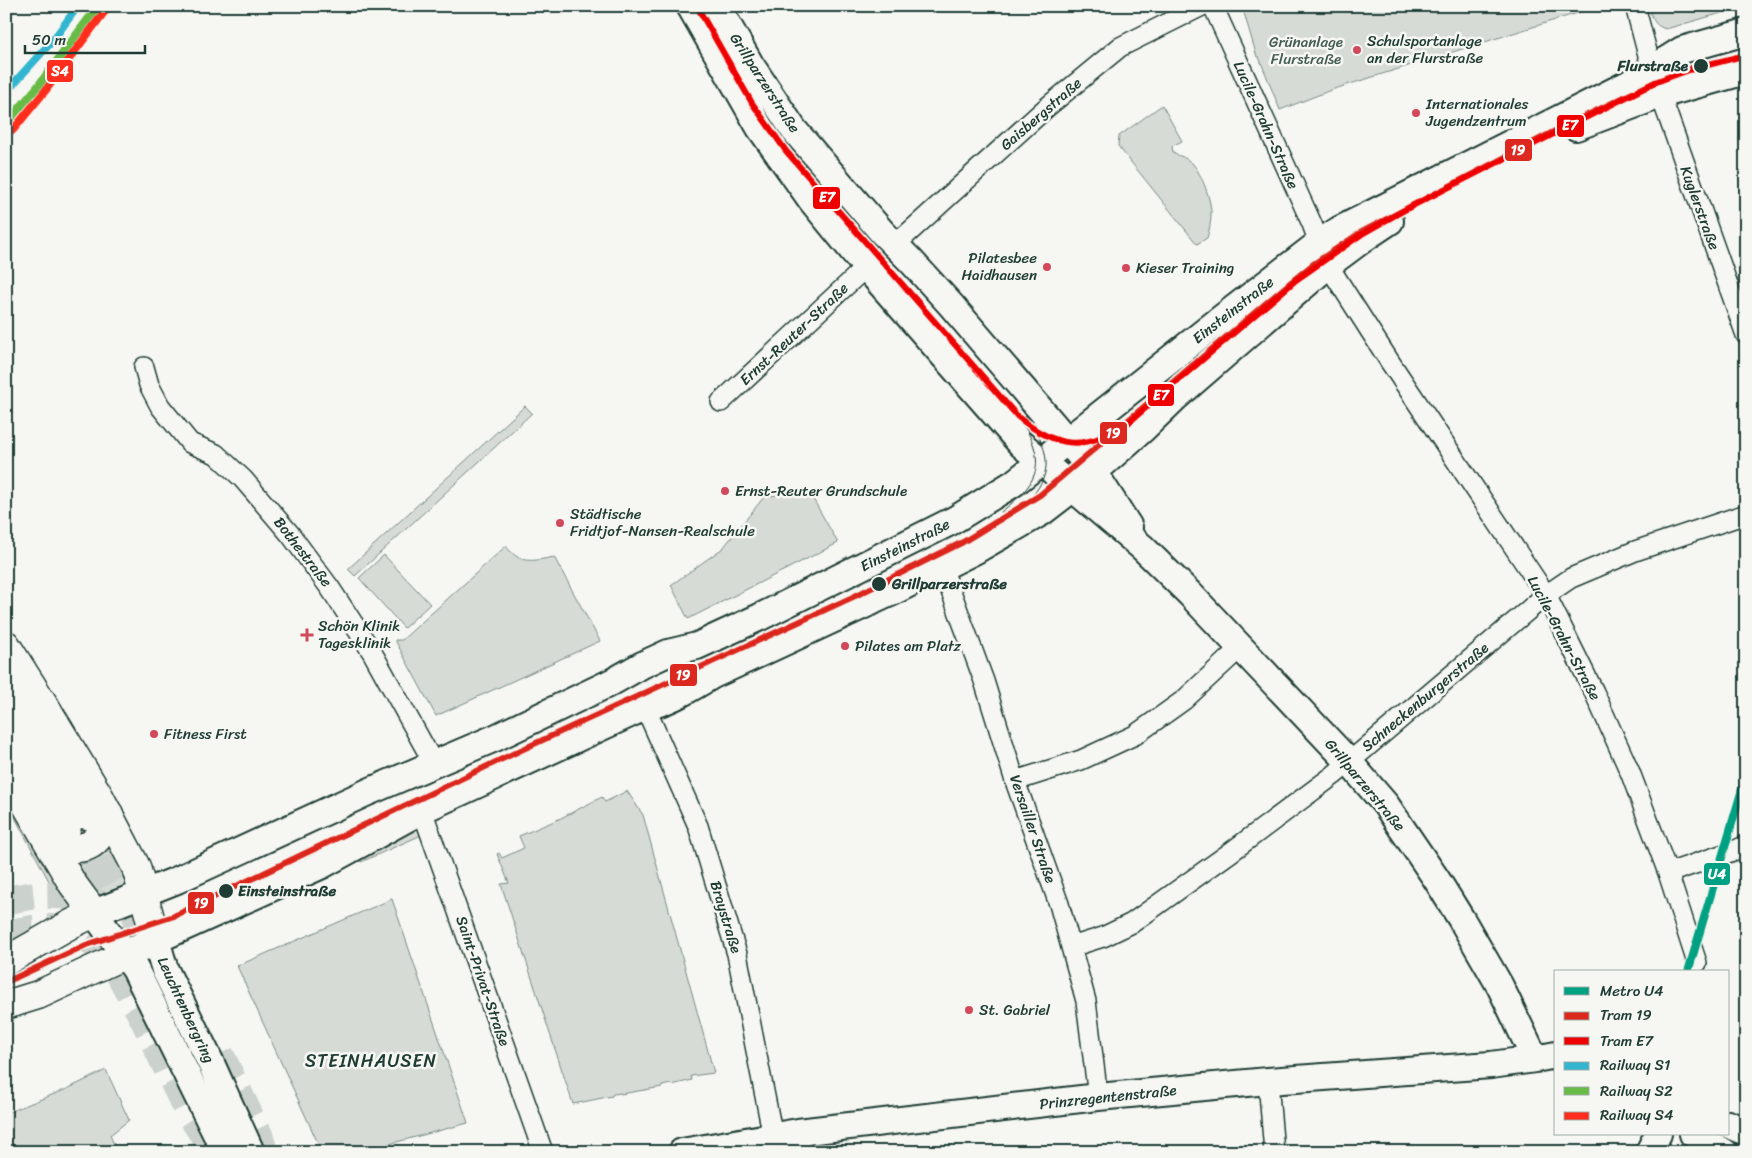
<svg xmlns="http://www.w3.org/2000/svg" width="1752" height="1158" font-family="Sriracha,sans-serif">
  <rect width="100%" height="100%" fill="#f6f6f2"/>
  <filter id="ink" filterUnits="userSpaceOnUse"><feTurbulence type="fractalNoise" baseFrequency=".02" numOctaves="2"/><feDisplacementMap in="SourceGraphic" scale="10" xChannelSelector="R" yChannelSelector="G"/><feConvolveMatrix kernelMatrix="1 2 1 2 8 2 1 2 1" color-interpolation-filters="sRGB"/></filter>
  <g filter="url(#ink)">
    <!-- green -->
    <path fill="#d6dbd6" stroke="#7a8c85" d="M1242 6H1583L1584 11 1331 90 1280 110 1259 57H1257Z
      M1649 6H1746L1666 29C1654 26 1651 17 1649 6Z
      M1162 105 1182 141 1172 146 1173 153C1180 156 1187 158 1193 164 1202 175 1212 201 1211 215 1211 223 1209 231 1207 238L1197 244 1118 146 1119 136Z
      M525 406 532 413 355 576 348 569Z
      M808 490 838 543 688 619 671 585 723 548 764 497Z
      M506 546C520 565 533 561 554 557L600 641 436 716 395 640H402Z
      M384 555 430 604 404 628 359 578Z
      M627 791 643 815 714 1073 691 1076 692 1080 672 1085 671 1084 662 1086V1087L621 1094V1093L613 1094 612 1096 573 1104 501 884 509 883 497 854 499 853 502 858 524 848 519 836 559 819 602 797 605 802Z
      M6 794 62 891 56 894 6 801Z
      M415 823 426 833 361 862 359 857Z
      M113 845 123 860 83 880 77 865C93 862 103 857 113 845Z
      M127 875 126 890 104 901 90 892Z
      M392 899 468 1123 359 1152H322L237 966Z
      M106 1070 129 1120 110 1135 117 1152H6V1113L67 1089Z"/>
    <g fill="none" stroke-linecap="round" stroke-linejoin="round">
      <!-- highway-tunnel -->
      <path stroke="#cbd1cc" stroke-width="28" stroke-dasharray="28 14" stroke-linecap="butt" d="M87 818 138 920
        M67 827 114 915
        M6 901C63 884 126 902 162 949
        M6 934 32 929 51 928 69 930 86 938 104 952 114 964 142 1016 187 1110 215 1152
        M220 1054 259 1135 264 1152"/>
      <!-- street casing -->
      <g stroke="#1f3d34" stroke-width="22">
        <path id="street" d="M1213 6 1312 224 1319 243
          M1635 6 1653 74 1746 335
          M895 245 1046 108 1120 47 1202 6
          M1328 265 1390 362 1546 595 1594 692 1630 772 1668 873 1697 963
          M144 367 149 385 160 406 190 443 216 454 243 479 290 534 330 588 372 652 434 764
          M721 402 866 267
          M942 567 984 681 1015 781 1059 904 1086 1001 1098 1097
          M645 707 698 826 737 954 773 1137
          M1015 781 1081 760 1135 735 1184 700 1241 647
          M422 810 543 1152
          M1668 873 1736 850 1746 845
          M1071 947 1103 937 1132 923 1231 852 1334 775 1546 595 1571 578 1635 551 1746 514
          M1268 1081 1274 1152
          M798 1132 801 1152"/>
      </g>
      <!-- secondary casing -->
      <g stroke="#1f3d34" stroke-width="30">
        <path id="secondary" d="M690 6 760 128 812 201 866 267 1021 444 1143 548 1190 594 1349 762 1386 805 1437 880 1463 922 1500 986 1535 1059
          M717 6 750 64 794 130 882 232 911 261 951 305 1094 472 1129 527
          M1576 127 1660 95 1746 71
          M1728 1124 1746 1132
          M1693 1134 1724 1152
          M225 1152 135 969 94 913 177 880 368 792 495 738 612 682 642 665 668 653 697 646 760 617 954 520 1014 483 1222 318 1319 243 1339 230 1630 83 1682 50 1746 32
          M251 1152 209 1059 165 970 156 940 322 865 422 810 645 707C669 702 689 689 711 676L888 594 976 550 1042 512 1094 472 1143 429 1175 398 1328 265 1363 239 1390 221
          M682 1152 798 1132 1098 1097 1268 1081 1491 1065 1535 1059 1556 1055
          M1649 1152 1658 1134"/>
      </g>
      <!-- primary casing -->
      <g stroke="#1f3d34" stroke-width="31">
        <path id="primary" d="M6 961 71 924 94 913
          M6 1005 38 995 156 940 136 867 99 796 46 708"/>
      </g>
      <!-- highway casing -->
      <g stroke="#1f3d34" stroke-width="31">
        <path id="highway" d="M6 645 46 708
          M6 685 86 815
          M6 724 67 826
          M6 770 72 883 94 913
          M50 845C85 851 97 851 109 814"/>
      </g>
      <!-- street -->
      <use href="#street" stroke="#f6f6f2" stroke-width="19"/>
      <!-- secondary -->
      <use href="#secondary" stroke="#f6f6f2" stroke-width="26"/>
      <!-- primary -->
      <use href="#primary" stroke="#f6f6f2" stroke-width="28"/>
      <!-- highway -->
      <use href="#highway" stroke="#f6f6f2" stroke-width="28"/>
      <!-- tram -->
      <path stroke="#1f3d34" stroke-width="1" d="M700 6 756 105 801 167 1024 425C1048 466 1036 485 1001 512
        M1037 432C1071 450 1092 448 1123 426
        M1008 516C1067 476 1049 444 1012 398"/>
      <!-- rail-1 casing -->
      <g stroke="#f6f6f2" stroke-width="11">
        <path id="rail-1" d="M6 92 53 40 78 6"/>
      </g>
      <!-- rail-2 casing -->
      <g stroke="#f6f6f2" stroke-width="11">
        <path id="rail-2" d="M6 124 38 86 98 6"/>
      </g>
      <!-- rail-3 casing -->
      <g stroke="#f6f6f2" stroke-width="11">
        <path id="rail-3" d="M13 130 45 91 105 11"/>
      </g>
      <!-- rail-1 -->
      <use href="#rail-1" stroke="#33b5d0" stroke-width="8"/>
      <!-- rail-2 -->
      <use href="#rail-2" stroke="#68bb46" stroke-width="8"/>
      <!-- rail-3 -->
      <use href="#rail-3" stroke="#ff2d1d" stroke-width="8"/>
      <!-- tram-1 casing -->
      <g stroke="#f6f6f2" stroke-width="10">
        <path id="tram-1" d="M6 982 86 945 174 916 521 750 855 596 963 542 1040 495 1291 282 1312 265 1360 233 1559 129 1655 82 1688 69 1746 55"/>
      </g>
      <!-- tram-2 casing -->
      <g stroke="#f6f6f2" stroke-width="10">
        <path id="tram-2" d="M699 10 752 103 786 151 1018 417C1057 449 1085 451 1127 424L1296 280 1362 234 1408 208 1656 82 1689 70 1746 55"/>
      </g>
      <!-- tram-1 -->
      <use href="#tram-1" stroke="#dc281e" stroke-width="6"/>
      <!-- tram-2 -->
      <use href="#tram-2" stroke="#e00" stroke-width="6"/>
      <!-- metro-1 casing -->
      <g stroke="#f6f6f2" stroke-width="11">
        <path id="metro-1" d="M1688 972 1746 776"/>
      </g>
      <!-- metro-1 -->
      <use href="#metro-1" stroke="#00a082" stroke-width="8"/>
    </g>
  </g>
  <!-- markers -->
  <g fill="#d1495b" stroke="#f6f6f2" stroke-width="2">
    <circle cx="1357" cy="50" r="5"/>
    <circle cx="1416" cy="113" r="5"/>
    <circle cx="1047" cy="267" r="5"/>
    <circle cx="1126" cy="268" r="5"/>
    <circle cx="725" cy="491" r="5"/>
    <circle cx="560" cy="523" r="5"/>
    <path d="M304.5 627.5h5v5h5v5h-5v5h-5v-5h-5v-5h5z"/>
    <circle cx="845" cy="646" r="5"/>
    <circle cx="154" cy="734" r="5"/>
    <circle cx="969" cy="1010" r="5"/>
  </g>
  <g fill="#1f3d34" stroke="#f6f6f2" stroke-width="2">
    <circle cx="1701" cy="66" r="8"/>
    <circle cx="879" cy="584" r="8"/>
    <circle cx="226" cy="891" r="8"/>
  </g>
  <g text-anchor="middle" stroke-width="5" stroke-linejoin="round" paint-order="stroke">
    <!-- poi labels -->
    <g font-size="15" fill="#1f3d34" stroke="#f6f6f2" text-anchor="start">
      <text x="1367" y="46">Schulsportanlage<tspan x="1367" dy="17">an der Flurstraße</tspan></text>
      <text x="1426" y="109">Internationales<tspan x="1426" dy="17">Jugendzentrum</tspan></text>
      <text x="1037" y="263" text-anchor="end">Pilatesbee<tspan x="1037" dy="17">Haidhausen</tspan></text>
      <text x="1136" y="273">Kieser Training</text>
      <text x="735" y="496">Ernst-Reuter Grundschule</text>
      <text x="570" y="519">Städtische<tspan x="570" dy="17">Fridtjof-Nansen-Realschule</tspan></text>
      <text x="318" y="631">Schön Klinik<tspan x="318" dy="17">Tagesklinik</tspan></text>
      <text x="855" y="651">Pilates am Platz</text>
      <text x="164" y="739">Fitness First</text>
      <text x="979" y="1015">St. Gabriel</text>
    </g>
    <!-- park labels -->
    <g font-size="15" fill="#445d54" stroke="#f6f6f2">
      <text x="1306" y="47">Grünanlage<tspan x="1306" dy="17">Flurstraße</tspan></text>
    </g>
    <!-- stop labels -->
    <g font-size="15" font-weight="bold" fill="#1f3d34" stroke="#f6f6f2" text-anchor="start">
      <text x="1688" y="71" text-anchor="end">Flurstraße</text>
      <text x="892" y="589">Grillparzerstraße</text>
      <text x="238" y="896">Einsteinstraße</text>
    </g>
    <!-- street labels -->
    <g font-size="15" fill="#1f3d34" stroke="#f6f6f2">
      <text transform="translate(765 83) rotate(57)" y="5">Grillparzerstraße</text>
      <text transform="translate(1041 114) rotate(-41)" y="5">Gaisbergstraße</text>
      <text transform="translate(1266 125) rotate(66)" y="5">Lucile-Grahn-Straße</text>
      <text transform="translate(1700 208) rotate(70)" y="5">Kuglerstraße</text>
      <text transform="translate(1233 310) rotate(-38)" y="5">Einsteinstraße</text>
      <text transform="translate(794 334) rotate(-43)" y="5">Ernst-Reuter-Straße</text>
      <text transform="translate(905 545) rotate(-27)" y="5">Einsteinstraße</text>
      <text transform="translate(303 552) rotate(52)" y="5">Bothestraße</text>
      <text transform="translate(1564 638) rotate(62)" y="5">Lucile-Grahn-Straße</text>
      <text transform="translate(1425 697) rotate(-40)" y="5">Schneckenburgerstraße</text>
      <text transform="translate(1365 785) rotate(50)" y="5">Grillparzerstraße</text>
      <text transform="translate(1033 829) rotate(71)" y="5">Versailler Straße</text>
      <text transform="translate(726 917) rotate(73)" y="5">Braystraße</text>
      <text transform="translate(483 981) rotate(71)" y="5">Saint-Privat-Straße</text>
      <text transform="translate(186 1010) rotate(65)" y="5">Leuchtenbergring</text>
      <text transform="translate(1108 1097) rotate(-6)" y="5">Prinzregentenstraße</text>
    </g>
    <!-- quarter labels -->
    <g font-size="18" letter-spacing="1" fill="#1f3d34" stroke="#f6f6f2">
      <text x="371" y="1067">STEINHAUSEN</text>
    </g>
  </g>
  <g stroke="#f6f6f2" stroke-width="2">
    <rect x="46" y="59" width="28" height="24" rx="5" fill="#ff2d1d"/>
    <rect x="1556" y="114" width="29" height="24" rx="5" fill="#e00"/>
    <rect x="1504" y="138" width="29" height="24" rx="5" fill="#dc281e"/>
    <rect x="812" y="186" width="29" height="24" rx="5" fill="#e00"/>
    <rect x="1147" y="383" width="28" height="24" rx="5" fill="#e00"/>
    <rect x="1099" y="421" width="29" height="24" rx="5" fill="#dc281e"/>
    <rect x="669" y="663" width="29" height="24" rx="5" fill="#dc281e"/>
    <rect x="1703" y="862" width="28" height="24" rx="5" fill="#00a082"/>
    <rect x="187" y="891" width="28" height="24" rx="5" fill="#dc281e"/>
  </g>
  <g font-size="14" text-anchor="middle" font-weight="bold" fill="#fff">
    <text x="60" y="76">S4</text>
    <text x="1570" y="130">E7</text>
    <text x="1518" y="155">19</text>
    <text x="827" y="202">E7</text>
    <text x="1161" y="400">E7</text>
    <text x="1113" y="438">19</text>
    <text x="683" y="680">19</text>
    <text x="1717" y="879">U4</text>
    <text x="201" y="908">19</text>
  </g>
  <!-- margin -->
  <rect width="1752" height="1158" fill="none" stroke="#f6f6f2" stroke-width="25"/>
  <rect x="12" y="12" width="1727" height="1133" fill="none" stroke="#1f3d34" stroke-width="2" filter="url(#ink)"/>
  <!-- legend -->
  <rect x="1554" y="970" width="175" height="165" fill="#f6f6f2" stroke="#a0aca6"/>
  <rect x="1564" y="987" width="25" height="8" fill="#00a082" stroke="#a0aca6"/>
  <text x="1600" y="996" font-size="15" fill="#1f3d34">Metro U4</text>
  <rect x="1564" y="1012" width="25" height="8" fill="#dc281e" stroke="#a0aca6"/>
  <text x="1600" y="1020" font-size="15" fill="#1f3d34">Tram 19</text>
  <rect x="1564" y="1037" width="25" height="8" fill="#ee0000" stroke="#a0aca6"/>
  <text x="1600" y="1046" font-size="15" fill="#1f3d34">Tram E7</text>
  <rect x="1564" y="1062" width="25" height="8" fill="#33b5d0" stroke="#a0aca6"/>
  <text x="1600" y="1070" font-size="15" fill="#1f3d34">Railway S1</text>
  <rect x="1564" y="1087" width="25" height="8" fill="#68bb46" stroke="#a0aca6"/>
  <text x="1600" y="1096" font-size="15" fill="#1f3d34">Railway S2</text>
  <rect x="1564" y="1112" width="25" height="8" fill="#ff2d1d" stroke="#a0aca6"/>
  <text x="1600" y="1120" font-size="15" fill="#1f3d34">Railway S4</text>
  <!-- scale -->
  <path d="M25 45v8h120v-8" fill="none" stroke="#1f3d34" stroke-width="2.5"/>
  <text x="32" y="45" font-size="15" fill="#1f3d34" stroke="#f6f6f2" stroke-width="4" paint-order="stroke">50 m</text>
</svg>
